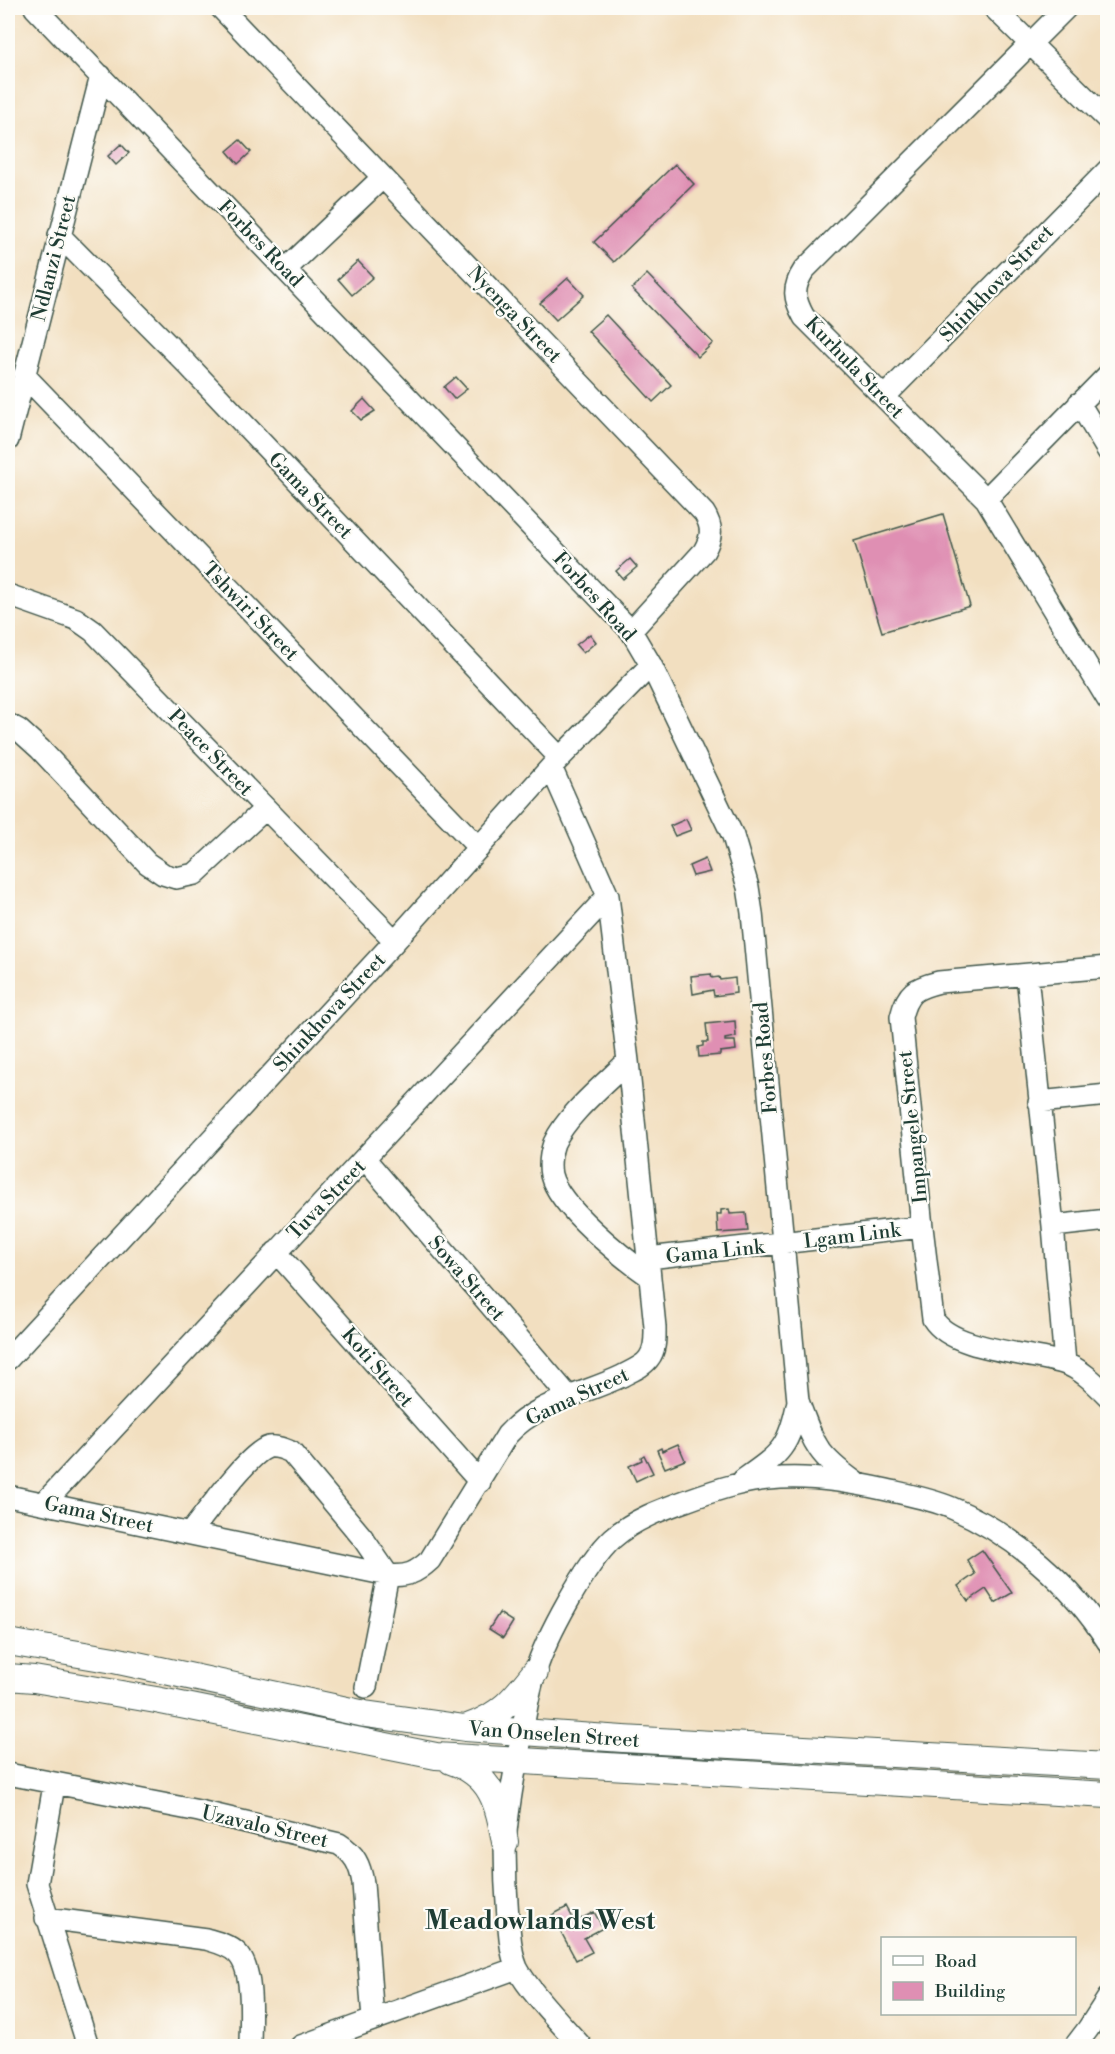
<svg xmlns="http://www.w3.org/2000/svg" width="1115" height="2054" font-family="'Libre Bodoni',serif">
  <rect width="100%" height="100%" fill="#fdfcf7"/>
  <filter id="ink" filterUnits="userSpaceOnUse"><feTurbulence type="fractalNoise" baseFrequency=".0167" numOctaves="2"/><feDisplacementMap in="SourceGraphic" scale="12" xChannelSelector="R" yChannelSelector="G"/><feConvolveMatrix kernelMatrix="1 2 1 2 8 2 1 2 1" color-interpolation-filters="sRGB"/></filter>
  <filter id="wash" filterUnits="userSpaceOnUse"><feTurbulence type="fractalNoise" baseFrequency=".008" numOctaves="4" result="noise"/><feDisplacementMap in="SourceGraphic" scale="24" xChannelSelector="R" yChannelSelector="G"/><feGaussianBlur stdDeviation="1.35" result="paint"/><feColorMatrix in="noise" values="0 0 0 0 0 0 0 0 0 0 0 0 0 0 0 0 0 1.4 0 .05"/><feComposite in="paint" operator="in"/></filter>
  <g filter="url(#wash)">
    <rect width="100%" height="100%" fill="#f2dfc0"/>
    <g id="blocks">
      <!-- building -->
      <path fill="#df8fb3" d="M240 140 251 152 238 164 227 151Z
        M121 144 129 153 116 165 108 156Z
        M675 164 694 184 614 262 594 242Z
        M358 261 373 277 352 295 338 279Z
        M647 274 713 343 698 357 632 289Z
        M568 278 584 295 556 320 540 303Z
        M606 315 671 385 653 402 588 331Z
        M456 377 467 389 454 399 444 387Z
        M364 399 375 411 361 420 352 411Z
        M943 514 970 606 882 632 854 541Z
        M630 559 637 567 623 579 616 571Z
        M590 634 596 642 583 653 576 645Z
        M686 819 691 830 675 836 670 826Z
        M705 859 710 872 693 876 689 866Z
        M711 974 712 978 719 977 720 980 735 978 736 993 714 996 713 990 693 994 691 976Z
        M735 1021 736 1037 725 1039V1041H735L736 1050 720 1052V1055L699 1057 698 1047 703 1046V1042H708L706 1024Z
        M729 1209 730 1214 746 1213 748 1231 718 1233 717 1214H721V1210Z
        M678 1444 685 1460 665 1468 657 1450 661 1448 662 1451Z
        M644 1455 653 1473 636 1481 629 1466 642 1460 641 1457Z
        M982 1550 1012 1593 995 1603 986 1589 968 1601 958 1586 975 1574 967 1560Z
        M499 1613 513 1622 503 1638 489 1629Z
        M567 1907 575 1922 594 1912 603 1928 584 1938 592 1952 576 1960 552 1915Z"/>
    </g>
  </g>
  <g filter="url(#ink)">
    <use href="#blocks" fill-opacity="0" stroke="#3f5549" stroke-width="1.5"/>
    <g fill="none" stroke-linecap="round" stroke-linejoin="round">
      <!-- minor casing -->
      <g stroke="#3f5549" stroke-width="24">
        <path id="minor" d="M35 8 631 631 651 665 733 836 748 887 752 913 798 1401C814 1444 816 1454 855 1482
          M221 8 704 513C713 527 712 537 704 551L631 631
          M994 8 1108 120
          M1066 8 804 270C792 288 794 299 804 317L986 499 1108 700
          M59 235 188 365 560 758
          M286 269 383 177
          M24 375 479 848
          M884 397 1108 170
          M1079 403 1108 451
          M8 440 101 76
          M986 499 1108 375
          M8 595 76 619 93 631 395 941
          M8 724 19 730 40 749 147 863 163 874 176 878 195 874 265 809
          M1108 967 939 982C915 988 907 992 901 1017L922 1227 933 1319C953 1351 1028 1352 1063 1363 1080 1368 1095 1383 1108 1396
          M1027 975 1053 1226 1065 1363
          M628 1061C605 1084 568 1113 554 1143 551 1152 549 1165 551 1175 559 1207 622 1257 649 1276
          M1039 1102 1108 1095
          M365 1159 569 1397
          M1053 1226 1108 1220
          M276 1252 480 1482
          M648 1258 922 1227
          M8 1359 395 941 551 767 651 665
          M743 1480C781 1453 789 1448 798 1401
          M8 1496 388 1575C407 1577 416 1573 430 1560L507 1435C536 1402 585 1394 622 1376 631 1371 644 1366 649 1358 656 1349 655 1337 655 1327L628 1061 608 896 551 767
          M44 1503 608 896
          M190 1533C204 1516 249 1452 269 1447 277 1446 284 1449 291 1452L362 1537 388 1575 366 1687
          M8 1774 199 1811 339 1844C355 1854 360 1865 363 1883L373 2020
          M54 1785 37 1884 88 2046
          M46 1918 206 1939C216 1942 229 1945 237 1953 255 1970 250 2022 250 2046
          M301 2046 517 1968
          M581 2046C563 2026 528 1990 517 1968 510 1952 510 1934 508 1918 506 1894 505 1869 505 1845 507 1810 514 1774 521 1739 525 1717 528 1694 535 1673 546 1637 586 1563 613 1538 634 1519 663 1509 688 1500 718 1489 749 1479 781 1478 817 1476 852 1482 887 1490 909 1495 931 1499 952 1508 1014 1534 1072 1585 1108 1642
          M1075 2046 1088 2029 1108 1998"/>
      </g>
      <!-- major casing -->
      <g stroke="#3f5549" stroke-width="28">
        <path id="major" d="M8 1642 114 1660 365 1714 465 1728 623 1739 1108 1766
          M8 1677 34 1679 156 1700 436 1756 1108 1795
          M468 1727C501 1715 514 1699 535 1672
          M451 1761C492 1775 498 1803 505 1842"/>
      </g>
      <!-- minor -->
      <use href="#minor" stroke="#fff" stroke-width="21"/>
      <!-- major -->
      <use href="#major" stroke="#fff" stroke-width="26"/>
    </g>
  </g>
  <g text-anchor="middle" stroke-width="4.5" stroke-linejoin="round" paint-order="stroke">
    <!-- street labels -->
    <g font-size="20" fill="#1f3d34" stroke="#fdfcf7">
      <text transform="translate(261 243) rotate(46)" y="7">Forbes Road</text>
      <text transform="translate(53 258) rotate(-76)" y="7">Ndlanzi Street</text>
      <text transform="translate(996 283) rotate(-46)" y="7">Shinkhova Street</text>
      <text transform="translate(515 314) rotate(46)" y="7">Nyenga Street</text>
      <text transform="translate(855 367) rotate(46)" y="7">Kurhula Street</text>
      <text transform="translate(311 495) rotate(46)" y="7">Gama Street</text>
      <text transform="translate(595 596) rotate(48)" y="7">Forbes Road</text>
      <text transform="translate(251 611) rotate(46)" y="7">Tshwiri Street</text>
      <text transform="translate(211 752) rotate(46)" y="7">Peace Street</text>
      <text transform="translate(329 1012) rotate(-47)" y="7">Shinkhova Street</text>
      <text transform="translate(765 1058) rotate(-95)" y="7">Forbes Road</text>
      <text transform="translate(912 1127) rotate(-96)" y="7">Impangele Street</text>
      <text transform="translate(326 1199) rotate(-46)" y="7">Tuva Street</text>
      <text transform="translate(852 1235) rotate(-7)" y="7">Lgam Link</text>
      <text transform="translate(715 1251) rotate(-6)" y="7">Gama Link</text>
      <text transform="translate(467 1278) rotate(49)" y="7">Sowa Street</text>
      <text transform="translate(378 1367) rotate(49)" y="7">Koti Street</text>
      <text transform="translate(577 1396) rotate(-25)" y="7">Gama Street</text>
      <text transform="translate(99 1514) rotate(12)" y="7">Gama Street</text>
      <text transform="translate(554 1734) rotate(4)" y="7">Van Onselen Street</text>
      <text transform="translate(265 1826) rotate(13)" y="7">Uzavalo Street</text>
    </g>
    <!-- district labels -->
    <g font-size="26" font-weight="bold" fill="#1f3d34" stroke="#fdfcf7">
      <text x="540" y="1929">Meadowlands West</text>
    </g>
  </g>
  <!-- margin -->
  <rect width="1115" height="2054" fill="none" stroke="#fdfcf7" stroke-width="30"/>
  <!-- legend -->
  <rect x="881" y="1937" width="195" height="78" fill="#fdfcf7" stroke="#a4b0a9" stroke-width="1.5"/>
  <rect x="893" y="1956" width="30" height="9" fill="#ffffff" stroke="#a4b0a9" stroke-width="1.5"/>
  <text x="935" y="1967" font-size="18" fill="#1f3d34">Road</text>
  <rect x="893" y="1982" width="30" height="18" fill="#df8fb3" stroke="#a4b0a9" stroke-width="1.5"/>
  <text x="935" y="1997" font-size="18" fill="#1f3d34">Building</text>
</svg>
